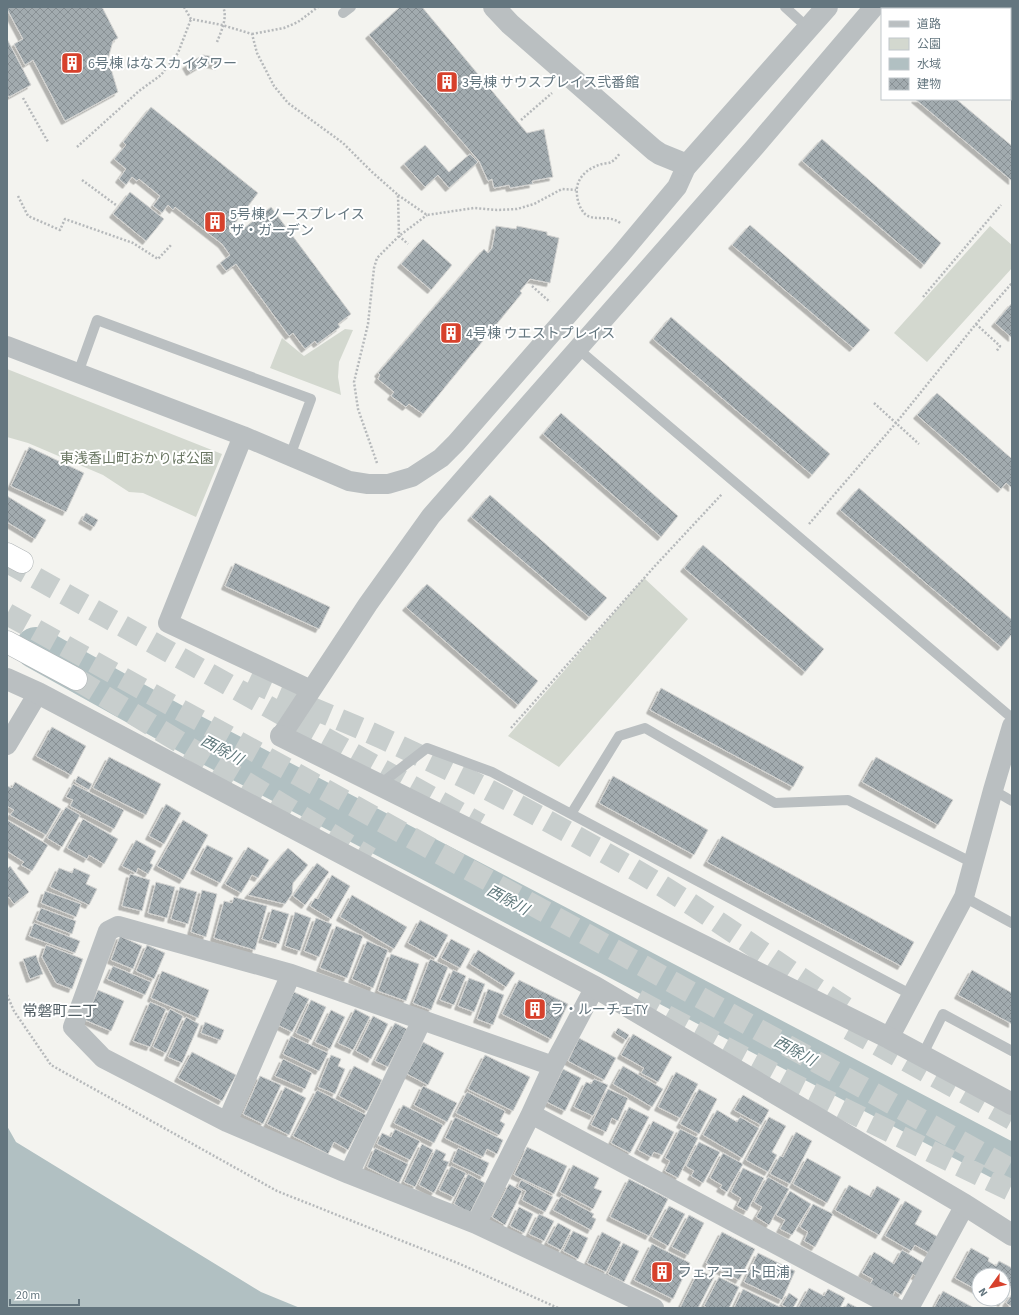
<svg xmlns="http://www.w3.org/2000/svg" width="1019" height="1315" font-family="'Source Sans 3','Noto Sans JP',sans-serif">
  <defs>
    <pattern id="building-cross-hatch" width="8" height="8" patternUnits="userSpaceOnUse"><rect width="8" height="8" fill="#a2abaf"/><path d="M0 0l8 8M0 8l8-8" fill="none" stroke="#889094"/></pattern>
    <filter id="shadow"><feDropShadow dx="-3.5" dy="3.5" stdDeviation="0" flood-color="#0004"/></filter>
  </defs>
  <rect width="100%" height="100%" fill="#f3f3ef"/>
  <!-- green -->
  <path fill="#d3d8cf" d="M990 226 1012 245V268L927 362 894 333Z
    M345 329 353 330 339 362 338 377 341 395 270 368 282 338 304 356Z
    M7 369 222 454 196 517 143 493 129 492 103 475 28 443 7 437Z
    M644 578 688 619 559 767 508 736Z"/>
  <!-- water -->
  <path fill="#b1c0c2" d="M7 1126 16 1142 261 1292 300 1308H7Z"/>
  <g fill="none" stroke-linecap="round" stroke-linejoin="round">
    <!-- river -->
    <path stroke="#b1c0c2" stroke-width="42" d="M36 648 194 736 1012 1165"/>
  </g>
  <!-- building -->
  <path fill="url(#building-cross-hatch)" stroke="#d4d4d2" filter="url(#shadow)" d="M7 7H102L118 38 113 41 108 59 118 92 65 121 33 60 25 65 14 44 23 39 7 9Z
    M400 7H422L527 133 544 129 553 177 532 181 533 184 510 188 509 185 494 188 492 179 488 181 479 161 369 35Z
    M7 39 31 85 9 97 7 94Z
    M203 55 220 58 219 66 205 63 190 72 186 65Z
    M915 99H956L1012 146V181Z
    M151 107 258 193 229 231 234 236 271 207 351 314 338 324 340 327 317 344 315 341 305 349 293 333 289 336 236 264 226 271 220 263 230 255 222 244 175 207 173 210 168 205 162 213 153 206 160 196 139 179 137 181 132 177 126 185 119 179 126 169 114 159 126 145 123 142Z
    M822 139 941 243 924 265 802 161Z
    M425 145 449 172 470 154 478 162 449 188 438 175 425 187 404 164Z
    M130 192 164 219 146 241 113 214Z
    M750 225 870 330 853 348 732 245Z
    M496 226 516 229 517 226 547 232V235L559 238 550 283 530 279 520 291 522 293 423 414 409 404 406 407 391 396 394 392 378 379 380 375 378 373 484 249 488 253 492 248Z
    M423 239 452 265 431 290 401 264Z
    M1012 303V338L995 323Z
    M671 317 830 454 812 475 653 339Z
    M937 393 1012 459V488L1006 483 1001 489 917 415Z
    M561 413 678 516 661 537 543 434Z
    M29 447 84 473 66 512 11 486Z
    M859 488 1012 620V634L1001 647 840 510Z
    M490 495 607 598 589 617 471 517Z
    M7 496 46 520 35 539 7 522Z
    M86 513 98 520 94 527 82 520Z
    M703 545 824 649 805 672 684 568Z
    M235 563 330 607 319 629 225 586Z
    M427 584 538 681 518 705 406 607Z
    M661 688 804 767 793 787 650 710Z
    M52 727 86 746 71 775 36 756Z
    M109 757 161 784 146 815 93 788Z
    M876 757 953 800 938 825 862 782Z
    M78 776 92 784 89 790 75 782Z
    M613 776 708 830 694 855 599 803Z
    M15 782 61 809 46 835 10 815 14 810 7 806V786L12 788Z
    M73 784 124 810 114 829 70 806 73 800 66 797Z
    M166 804 181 813 164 844 149 836Z
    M66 807 80 815 62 847 47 838Z
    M83 819 118 839 104 864 89 855 87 859 67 848Z
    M7 820 48 845 32 871 21 865 24 862 7 851Z
    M183 820 208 835 183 880 157 866Z
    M722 836 914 942 901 966 707 862Z
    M136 840 156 851 150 863 153 865 148 874 138 868 136 873 122 866Z
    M207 845 233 858 220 883 194 870Z
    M248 847 269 860 258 878 252 875 241 893 225 884Z
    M288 848 308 865 293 883 292 894 285 904 248 895Z
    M317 863 329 872 305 905 293 896Z
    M10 866 29 892 14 904 9 897 7 898V869Z
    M59 868 72 873 74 868 90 875 86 884 97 889 89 905 50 887Z
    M130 874 150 880 142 911 122 906Z
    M332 875 350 886 331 919 310 906 315 898 318 899Z
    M156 882 175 887 167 918 148 913Z
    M180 887 197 892 188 924 171 919Z
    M202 890 217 894 206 937 191 932Z
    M45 891 81 904 76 917 41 903Z
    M352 895 407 927 394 949 340 917Z
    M234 897 267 906 255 950 214 938 224 901 232 903Z
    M41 908 76 921 72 934 36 920Z
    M272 909 289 914 279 944 262 939Z
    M295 912 311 918 300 951 285 946Z
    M316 918 332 924 319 957 304 951Z
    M420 920 448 935 436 958 408 943Z
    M34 923 80 941 75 953 29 936Z
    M336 926 363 936 347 978 320 968Z
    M120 936 142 946 133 969 111 960Z
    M451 939 470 949 460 968 441 958Z
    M367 941 388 950 373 988 352 979Z
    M46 945 83 959 72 989 56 983 42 957Z
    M147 945 165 953 154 979 136 971Z
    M478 950 515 973 506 987 470 964Z
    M391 954 419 964 406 1001 378 991Z
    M36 955 43 974 30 979 23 959Z
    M430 959 448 967 431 1010 413 1003Z
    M113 966 151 982 145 995 107 979Z
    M453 970 466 976 454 1005 440 1000Z
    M972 970 1012 993V1024L958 995Z
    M162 971 209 990 198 1018 151 998Z
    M469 978 485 984 474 1012 458 1006Z
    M519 980 568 1004 551 1039 502 1014Z
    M488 989 504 995 493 1025 477 1019Z
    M98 990 124 1001 111 1031 85 1020Z
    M294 992 309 999 292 1032 278 1025Z
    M311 1000 326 1007 311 1040 296 1033Z
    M150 1002 166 1009 150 1047 133 1041Z
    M170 1009 183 1016 166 1053 153 1047Z
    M355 1009 370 1017 353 1050 338 1043Z
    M331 1010 345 1017 330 1049 315 1042Z
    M373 1016 388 1024 371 1059 356 1051Z
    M186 1017 199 1024 182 1063 168 1057Z
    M205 1022 224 1030 220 1040 201 1033Z
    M395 1023 407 1029 388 1067 375 1061Z
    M618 1028 629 1035 626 1040 615 1033Z
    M633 1034 672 1057 658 1082 641 1073 644 1068 621 1055Z
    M291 1036 328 1053 319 1071 283 1054Z
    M579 1038 616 1058 604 1080 568 1061Z
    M423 1042 444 1053 428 1085 407 1074Z
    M192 1052 236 1075 222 1101 178 1078Z
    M331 1055 341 1059 338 1066 345 1069 335 1094 318 1087Z
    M485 1055 530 1077 513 1111 468 1089Z
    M283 1059 312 1073 305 1089 275 1076Z
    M354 1066 382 1080 367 1111 339 1096Z
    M623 1066 663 1089 652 1107 613 1084Z
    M563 1069 581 1078 565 1111 547 1102Z
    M676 1072 698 1084 680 1118 658 1107Z
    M260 1076 281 1085 263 1124 243 1114Z
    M594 1079 608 1085 593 1116 574 1107 586 1082 591 1084Z
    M423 1086 457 1103 447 1122 414 1105Z
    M285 1087 306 1098 289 1135 267 1124Z
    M608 1089 628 1098 618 1121 612 1118 606 1132 591 1125Z
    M699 1089 717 1099 699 1134 680 1124Z
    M317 1090 366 1115 348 1150 334 1142 328 1154 293 1136Z
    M467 1092 505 1111 500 1121 505 1124 499 1135 456 1113Z
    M743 1095 769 1110 761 1125 734 1110Z
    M403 1105 443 1125 434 1143 394 1123Z
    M629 1107 649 1117 630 1153 611 1143Z
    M717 1110 737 1122 740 1117 759 1128 742 1158 703 1135Z
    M455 1117 503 1140 497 1154 487 1149 483 1157 445 1138Z
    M769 1117 786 1126 772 1152 777 1155 768 1172 746 1160Z
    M653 1121 674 1132 662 1155 654 1152 651 1157 638 1150Z
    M395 1129 420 1141 410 1160 377 1144 382 1133 391 1137Z
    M680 1129 698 1138 678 1178 665 1171 670 1161 665 1158Z
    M796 1132 812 1141 790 1184 770 1174 780 1156 783 1157Z
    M699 1142 720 1152 703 1183 691 1176 694 1171 686 1166Z
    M422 1144 433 1150 415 1187 404 1182Z
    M527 1147 567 1166 554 1194 514 1175Z
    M375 1148 408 1164 399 1183 367 1167Z
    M458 1148 489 1163 483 1177 452 1162Z
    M436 1149 446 1154 443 1160 449 1162 434 1193 419 1185Z
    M723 1153 743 1164 727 1192 720 1188 722 1185 710 1178Z
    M807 1158 841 1177 827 1203 793 1184Z
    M573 1165 599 1178 594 1188 602 1191 593 1209 560 1192Z
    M451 1166 466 1173 454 1197 439 1190Z
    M743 1168 764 1178 747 1211 737 1206 741 1198 731 1192Z
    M468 1174 485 1183 470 1213 454 1204Z
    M768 1177 789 1189 769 1225 756 1217 762 1207 754 1202Z
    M629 1179 668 1199 649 1236 610 1217Z
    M521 1180 553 1197 545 1212 522 1200 526 1191 518 1187Z
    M509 1184 522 1191 505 1225 492 1217Z
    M849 1185 871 1197 877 1186 900 1199 879 1235 835 1210Z
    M790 1191 811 1204 792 1235 780 1229 785 1220 776 1215Z
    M561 1196 594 1214 592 1217 596 1219 591 1230 553 1210Z
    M905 1201 922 1211 915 1224 938 1237 929 1253 915 1245 911 1251 885 1236Z
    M813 1204 833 1214 815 1247 804 1241 808 1232 800 1227Z
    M669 1206 685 1214 668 1246 652 1237Z
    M519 1207 533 1214 524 1233 510 1226Z
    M539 1214 554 1221 544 1241 529 1234Z
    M689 1215 704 1223 688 1255 672 1247Z
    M558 1223 571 1230 561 1250 547 1243Z
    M573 1231 588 1238 578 1259 563 1251Z
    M602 1232 621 1242 606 1272 587 1263Z
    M722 1232 755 1249 739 1280 706 1263Z
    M623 1243 639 1251 624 1282 608 1274Z
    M652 1244 690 1263 673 1299 634 1280Z
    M971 1248 989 1258 988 1261 996 1266 999 1261 1012 1268V1284L1002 1303 995 1299H1003V1275H979V1291L955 1278Z
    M902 1250 925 1264 917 1277 913 1274 901 1295 895 1291 892 1297 870 1284 873 1279 862 1273 874 1252 894 1264Z
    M758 1253 795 1271 782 1300 744 1282Z
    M699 1270 714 1277 698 1308H680Z
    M719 1277 739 1287 729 1308H708L704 1306Z
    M809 1288 824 1296 828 1289 845 1298 840 1308H798Z
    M743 1289 782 1308H734Z
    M943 1291 974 1308H934Z
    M789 1293 798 1299 793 1308H788L782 1305Z
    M1012 1294V1307L1006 1303Z
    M848 1303 858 1308H845Z"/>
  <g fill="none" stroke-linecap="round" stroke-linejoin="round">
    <!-- motorway-tunnel -->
    <path stroke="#c8cecd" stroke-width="22" stroke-dasharray="22 11" stroke-linecap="butt" d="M7 562 480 824
      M7 614 1012 1170
      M76 679 370 858
      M249 680C293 701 338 718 382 738 465 776 546 819 625 864 703 908 775 963 851 1011
      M637 1000 797 1086 1012 1191
      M849 1029 1012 1119"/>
    <!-- motorway casing -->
    <g stroke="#afb4b6" stroke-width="23">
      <path id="motorway" d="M7 554 22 562
        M7 642 76 679"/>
    </g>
    <!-- path -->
    <path stroke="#b6b9bb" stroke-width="2.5" stroke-dasharray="2 2" stroke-linecap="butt" d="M184 7 191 19 222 25 252 34 257 53 274 86 288 103 343 143 372 172 398 195 399 236 408 244
      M252 34 284 28 298 22 318 7
      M217 42C221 32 228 17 223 7
      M23 98 48 142
      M521 120 552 93
      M77 147 139 91 161 75 178 53 191 19
      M82 180 116 205
      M398 195 427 215 474 208 497 210 517 209 534 204 562 189 576 190
      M18 196 28 216 60 230 65 219 133 243 158 259 172 244
      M620 223C609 214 594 222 585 214 580 209 577 200 577 194 575 180 586 169 599 165 603 163 608 164 611 162 615 160 618 156 620 153
      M532 286 550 302
      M923 297 1001 205
      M976 324 1000 346 996 352
      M874 403 919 444
      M377 463 358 409 354 382 368 324 374 268 377 258 399 236 427 215
      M809 524 896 423 976 324 1012 283
      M511 728 654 567 722 494
      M7 995 14 1011 51 1065 277 1191 460 1264 558 1308"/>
    <!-- service -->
    <path stroke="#babfc1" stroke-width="10" d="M785 7 808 28
      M982 7 984 9
      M343 13 351 7
      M1010 31 1012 33
      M578 349 1012 718
      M78 373 97 320 311 399 290 456
      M379 785 427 748 492 772 912 995
      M993 790 1012 801
      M571 814 619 736 645 728 775 803 848 800 973 863
      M964 897 1012 923
      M922 1056 943 1014 1012 1051"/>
    <!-- minor -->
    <path stroke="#babfc1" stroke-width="20" d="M7 346 243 436 349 481 368 484H388L412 477 441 458 456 443 620 255 677 187 687 165
      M243 436 168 623 311 690
      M281 736 368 604 431 516 754 148 874 7
      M7 745 38 693
      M291 974 422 1020
      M889 1038 964 897 993 790 1012 726
      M531 1114 553 1066
      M227 1122 291 974 118 926 108 931 73 1027 103 1058 227 1122 349 1174 476 1224 654 1308
      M349 1174 422 1020 553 1066 595 987
      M476 1224 531 1114 896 1308
      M909 1308 965 1205"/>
    <!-- tertiary -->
    <path stroke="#babfc1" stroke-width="22" d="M494 7 510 24 654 150 660 154 687 165 827 7
      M7 679 38 693 595 987 965 1205 1012 1235
      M281 736 889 1038 1012 1104"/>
    <!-- motorway -->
    <use href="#motorway" stroke="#fff" stroke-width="22"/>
  </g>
  <!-- icons -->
  <defs>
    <g id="building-square" transform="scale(1.15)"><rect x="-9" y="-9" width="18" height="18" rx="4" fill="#d7412c" stroke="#fff"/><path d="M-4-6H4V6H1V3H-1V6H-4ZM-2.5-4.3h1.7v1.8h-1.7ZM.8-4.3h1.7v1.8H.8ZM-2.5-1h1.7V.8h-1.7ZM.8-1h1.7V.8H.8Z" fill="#fff"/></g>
  </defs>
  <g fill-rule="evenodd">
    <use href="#building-square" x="72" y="63"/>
    <use href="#building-square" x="447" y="82"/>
    <use href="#building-square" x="215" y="222"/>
    <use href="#building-square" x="451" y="333"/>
    <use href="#building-square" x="535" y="1009"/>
    <use href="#building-square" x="662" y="1272"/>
  </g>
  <g text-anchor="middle" stroke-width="4" stroke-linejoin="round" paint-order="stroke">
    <!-- poi labels -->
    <g font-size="14" fill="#64767f" stroke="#fff" text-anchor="start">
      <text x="88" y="68">6号棟 はなスカイタワー</text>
      <text x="462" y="87">3号棟 サウスプレイス弐番館</text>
      <text x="230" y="219">5号棟 ノースプレイス<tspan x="230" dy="16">ザ・ガーデン</tspan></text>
      <text x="466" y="338">4号棟 ウエストプレイス</text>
      <text x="550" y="1014">ラ・ルーチェTY</text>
      <text x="678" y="1277">フェアコート田浦</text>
    </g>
    <!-- park labels -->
    <g font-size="14" fill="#697662" stroke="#fff">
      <text x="137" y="463">東浅香山町おかりば公園</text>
    </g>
    <!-- water labels -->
    <g font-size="15" font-style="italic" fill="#5f787c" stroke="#fff">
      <text transform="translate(222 750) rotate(28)" y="5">西除川</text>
      <text transform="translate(508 900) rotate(28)" y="5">西除川</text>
      <text transform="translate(795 1051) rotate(28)" y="5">西除川</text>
    </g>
    <!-- neighbourhood labels -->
    <g font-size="15" fill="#515e64" stroke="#fff">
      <text x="60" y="1016">常磐町二丁</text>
    </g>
  </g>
  <!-- border -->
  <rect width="1019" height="1315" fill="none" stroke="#64767f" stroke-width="16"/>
  <!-- legend -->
  <rect x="881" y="8" width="130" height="92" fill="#ffffff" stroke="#c1c8cc"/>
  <rect x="889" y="21" width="20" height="6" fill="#babfc1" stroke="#c1c8cc"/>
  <text x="917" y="28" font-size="12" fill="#64767f">道路</text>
  <rect x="889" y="38" width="20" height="12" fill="#d3d8cf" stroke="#c1c8cc"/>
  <text x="917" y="48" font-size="12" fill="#64767f">公園</text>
  <rect x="889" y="58" width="20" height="12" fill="#b1c0c2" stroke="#c1c8cc"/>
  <text x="917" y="68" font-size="12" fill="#64767f">水域</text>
  <rect x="889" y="78" width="20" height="12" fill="url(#building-cross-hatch)" stroke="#c1c8cc"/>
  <text x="917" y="88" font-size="12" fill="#64767f">建物</text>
  <!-- north arrow -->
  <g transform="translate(991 1287) rotate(237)"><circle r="19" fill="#ffffff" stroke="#c1c8cc"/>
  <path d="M0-3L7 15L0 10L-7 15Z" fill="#d7412c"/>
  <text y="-6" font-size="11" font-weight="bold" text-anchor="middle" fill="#64767f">N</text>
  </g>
  <!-- scale -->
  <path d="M10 1299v6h69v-6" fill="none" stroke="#64767f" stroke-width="2"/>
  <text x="16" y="1299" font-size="12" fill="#64767f" stroke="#ffffff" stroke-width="3" paint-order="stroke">20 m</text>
</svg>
